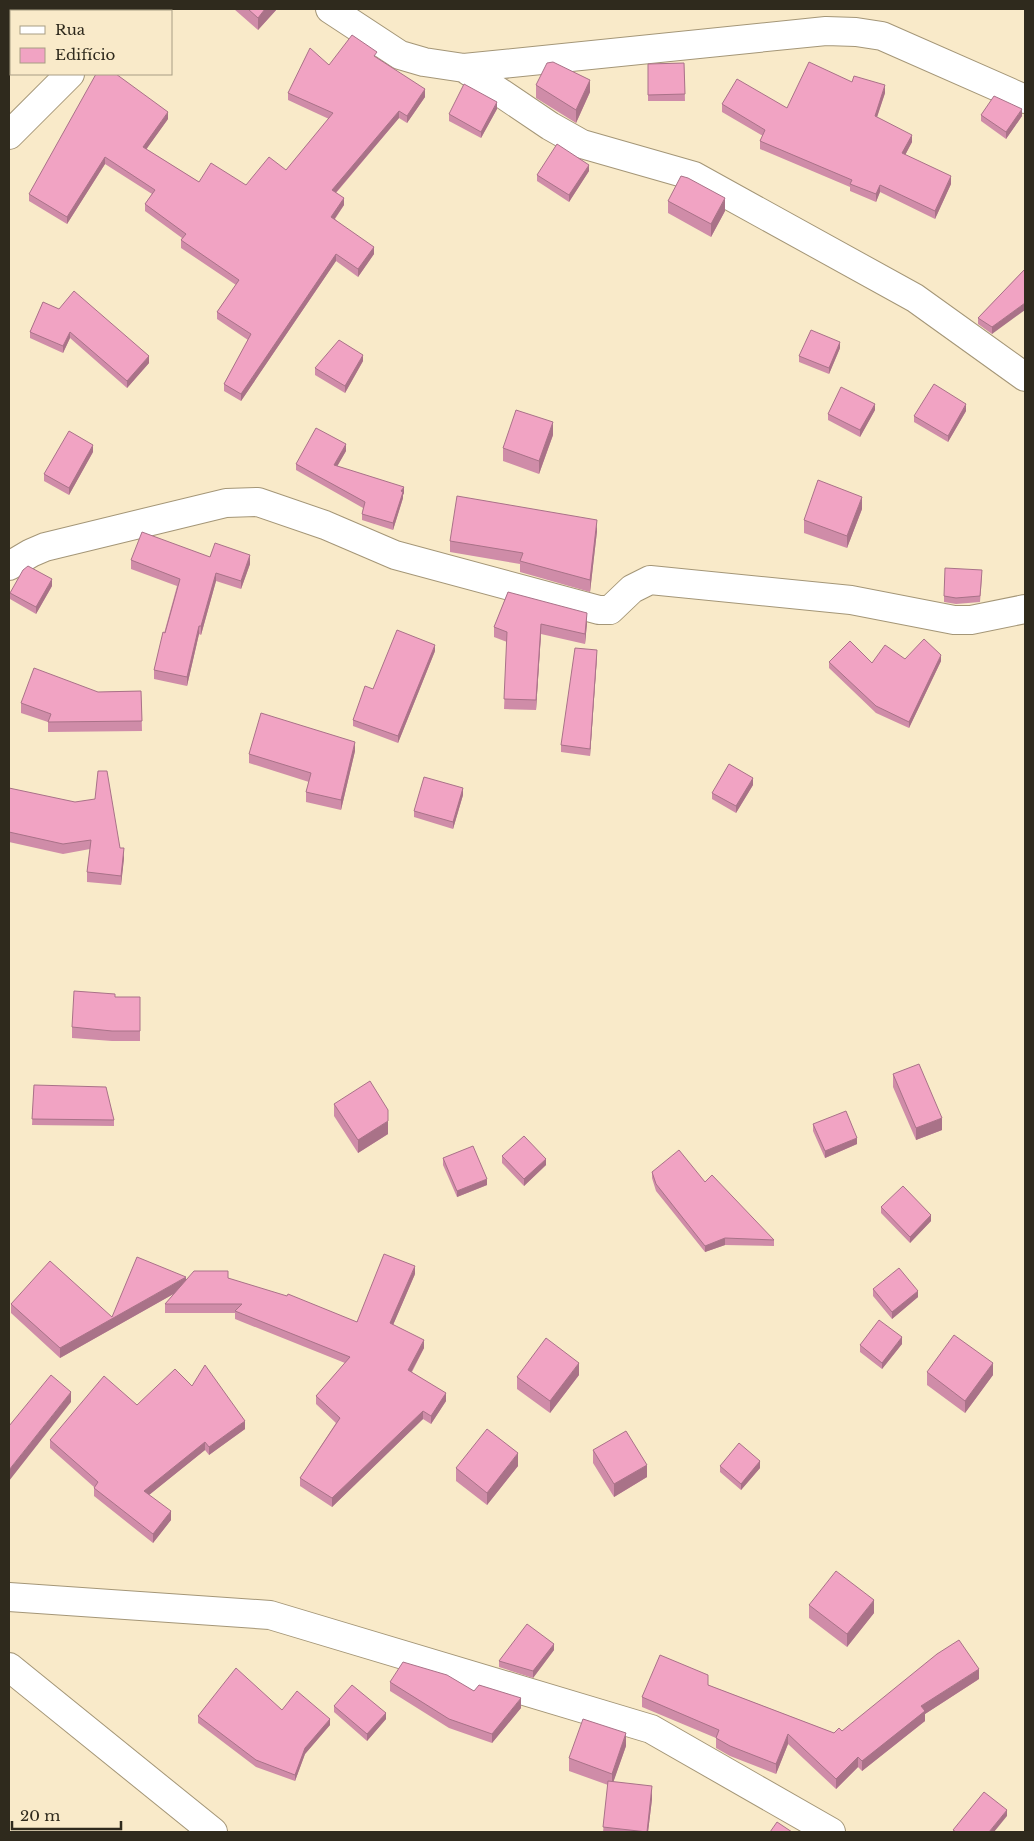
<svg xmlns="http://www.w3.org/2000/svg" width="1034" height="1841" font-family="'Libre Baskerville',serif">
  <rect width="100%" height="100%" fill="#f9eac9"/>
  <g fill="none" stroke-linecap="round" stroke-linejoin="round">
    <!-- minor casing -->
    <g stroke="#a49677" stroke-width="30">
      <path id="minor" d="M330 9 400 55 424 62 464 68 826 31 856 32 882 36 1025 99
        M120 11 121 9
        M464 68 550 126 582 144 694 176 915 298 1025 377
        M9 135 70 74
        M9 566 31 553 45 547 226 503 258 502 325 525 395 555 599 610H610L632 589 650 580 851 600 954 620H971L1025 609
        M9 1597 270 1615 651 1729 831 1832
        M9 1667 213 1832"/>
    </g>
    <!-- minor -->
    <use href="#minor" stroke="#fff" stroke-width="28"/>
  </g>
  <!-- wall -->
  <path fill="#cf8ca8" d="M234 9H277L258 30Z
    M377 58 425 97 407 123 399 118 336 193 344 205 335 219 374 254 358 277 336 261 241 401 224 391V384L248 340 217 319V312L236 285 181 248V240L182 238 145 211V204L152 194 105 164 67 224 29 201V194L168 119 146 149 199 182 246 185 286 170 329 119 288 100V93L329 65Z
    M684 63 685 101H648V64Z
    M852 82 885 93 877 117 912 142 905 155 951 184 935 219 880 192 876 202 850 191V187L760 149V141L763 136 722 112V104L787 108Z
    M536 85 590 92 576 123 536 98Z
    M497 109 481 138 449 121V114Z
    M981 115 1022 116 1006 139 981 121Z
    M589 171 569 202 537 181V175Z
    M668 201 725 211 711 237 668 213Z
    M1025 269 992 334 978 324V318Z
    M43 302 149 363 127 388 70 338 63 353 30 338V332Z
    M840 348 829 374 799 362V356Z
    M363 361 345 393 315 375V368Z
    M875 410 860 437 828 420V414Z
    M966 411 948 442 914 422V416Z
    M553 435 539 474 503 461V448Z
    M346 451 337 466 404 493 403 495V498L393 530 362 520V514L363 508 296 470V464Z
    M93 452 69 495 44 481V474Z
    M862 509 847 548 804 533V520Z
    M597 531 590 592 520 572V564L450 552V541Z
    M210 557 250 564 241 589 216 581 201 635 199 634 187 686 154 679V670L177 586 131 569V560Z
    M982 577 980 602 956 604 944 602V596Z
    M52 586 36 614 10 599V593Z
    M508 592 587 623 585 644 541 634 536 710 504 709 507 642 494 637V627Z
    M435 651 398 743 353 726V720L373 689Z
    M597 656 590 756 561 752V745Z
    M905 659 941 661 909 728 876 713 829 668V662L872 663Z
    M141 691 142 731 48 732V722L21 713V703L98 692Z
    M355 751 341 810 306 802V792L309 782 249 763V754Z
    M753 785 736 813 712 799V793Z
    M9 788 120 848 124 858 121 885 87 882V872L90 849 63 854 9 842Z
    M463 795 453 829 414 817V811Z
    M115 997H140V1041H112L72 1038V1027Z
    M893 1074 942 1130 916 1140 893 1087Z
    M34 1085 114 1120V1126L32 1125Z
    M334 1104 388 1134 358 1153 334 1116Z
    M813 1124 857 1144 825 1158 813 1131Z
    M502 1156 546 1165 524 1186 502 1163Z
    M443 1158 487 1185 457 1197 443 1165Z
    M652 1172 705 1182 774 1240V1246L725 1245 705 1252 656 1191 652 1178Z
    M881 1207 931 1221 910 1243 881 1213Z
    M415 1274 393 1325 424 1348 412 1372 446 1401 431 1424 423 1419 332 1507 300 1486V1478L336 1423 316 1404V1396L345 1363 235 1319V1313H165V1304L175 1293 60 1358 11 1313V1304L112 1317 186 1280 228 1278 357 1322Z
    M873 1289 918 1297 892 1319 873 1296Z
    M902 1344 882 1369 860 1352V1345Z
    M927 1372 993 1375 965 1413 927 1385Z
    M579 1375 550 1413 517 1389V1377Z
    M192 1386 245 1429 209 1455 205 1450 149 1495 171 1520 153 1543 94 1496V1487L50 1448V1440L137 1405Z
    M593 1450 647 1477 614 1497 593 1463Z
    M518 1466 487 1505 456 1481V1468Z
    M720 1466 760 1468 741 1490 720 1472Z
    M809 1605 874 1613 847 1647 809 1618Z
    M554 1650 533 1678 499 1667V1661Z
    M979 1679 925 1714V1721L862 1771 858 1767 836 1789 788 1744 776 1774 730 1756 716 1748V1738L642 1707V1697L708 1685 834 1733 842 1731Z
    M390 1682 474 1691 521 1708 492 1743 449 1728 390 1691Z
    M334 1706 386 1719 367 1741 334 1712Z
    M282 1710 330 1725 305 1754 295 1781 256 1767 198 1723V1716Z
    M626 1746 613 1782 652 1799 648 1832H603L608 1785 569 1771V1758Z"/>
  <!-- shaded-wall -->
  <path fill="#a97288" d="M265 9H277L258 30V18Z
    M590 80V92L576 123V110Z
    M885 85V93L875 123V116Z
    M425 89V97L407 123V116Z
    M497 102V109L481 138V132Z
    M1022 109V116L1006 139V132Z
    M399 111V118L332 197V190Z
    M168 112V119L143 154V147Z
    M912 135V142L902 161V153Z
    M105 157V164L67 224V217Z
    M589 165V171L569 202V195Z
    M951 176V184L935 219V211Z
    M880 185V192L876 202V194Z
    M344 198V205L331 224V217Z
    M725 198V211L711 237V224Z
    M374 247V254L358 277V269Z
    M336 254V261L241 401V394Z
    M1025 303V310L992 334V327Z
    M70 332V338L63 353V346Z
    M840 342V348L829 374V368Z
    M363 355V361L345 393V386Z
    M149 356V363L127 388V381Z
    M875 404V410L860 437V430Z
    M966 404V411L948 442V436Z
    M553 422V435L539 474V461Z
    M346 444V451L334 472V465Z
    M93 445V452L69 495V488Z
    M404 487V493L403 495V498L393 530V523L401 491Z
    M862 497V509L847 548V536Z
    M597 520V531L590 592V580Z
    M250 555V564L241 589V581Z
    M216 573V581L201 635V626Z
    M52 579V586L36 614V607Z
    M587 613V623L585 644V634Z
    M541 624V634L536 710V700Z
    M199 626V634L187 686V677Z
    M435 645V651L398 743V736Z
    M597 650V656L590 756V749Z
    M941 655V661L909 728V722Z
    M355 742V751L341 810V800Z
    M753 778V785L736 813V806Z
    M463 788V795L453 829V822Z
    M124 848V858L121 885V876Z
    M942 1118V1130L916 1140V1128Z
    M388 1121V1134L358 1153V1140Z
    M857 1138V1144L825 1158V1151Z
    M546 1159V1165L524 1186V1179Z
    M487 1179V1185L457 1197V1191Z
    M931 1215V1221L910 1243V1237Z
    M725 1238V1245L705 1252V1246Z
    M415 1266V1274L390 1332V1323Z
    M186 1277V1287L60 1358V1348Z
    M918 1291V1297L892 1319V1312Z
    M902 1337V1344L882 1369V1363Z
    M424 1340V1348L408 1378V1370Z
    M579 1363V1375L550 1413V1401Z
    M993 1363V1375L965 1413V1401Z
    M71 1392V1402L9 1481V1470Z
    M446 1393V1401L431 1424V1416Z
    M423 1411V1419L332 1507V1498Z
    M245 1421V1429L209 1455V1447Z
    M205 1442V1450L144 1499V1491Z
    M518 1453V1466L487 1505V1493Z
    M760 1461V1468L741 1490V1484Z
    M647 1465V1477L614 1497V1484Z
    M171 1511V1520L153 1543V1534Z
    M874 1600V1613L847 1647V1634Z
    M554 1644V1650L533 1678V1671Z
    M979 1669V1679L925 1714V1721L862 1771V1761L921 1706Z
    M521 1698V1708L492 1743V1734Z
    M386 1713V1719L367 1741V1734Z
    M330 1719V1725L305 1754 295 1781V1775L305 1748Z
    M626 1733V1746L612 1786V1774Z
    M788 1734V1744L776 1774V1764Z
    M858 1757V1767L836 1789V1779Z
    M652 1786V1799L648 1832H647Z
    M1007 1810V1816L994 1832H989Z"/>
  <!-- building -->
  <path fill="#f1a3c3" stroke="#a97288" d="M248 9H265L258 18Z
    M352 35 377 52 374 56 425 89 407 116 399 111 332 190 344 198 331 217 374 247 358 269 336 254 241 394 224 384 251 334 217 312 239 280 181 240 186 234 145 204 155 190 105 157 67 217 29 194 96 74H116L168 112 143 147 199 182 211 163 246 185 269 157 286 170 333 113 288 93 310 48 329 65Z
    M553 62 590 80 576 110 536 85 547 63Z
    M809 62 852 82 854 76 885 85 875 116 912 135 902 153 951 176 935 211 880 185 876 194 850 184 852 180 760 141 765 130 722 104 737 79 787 108Z
    M684 63 685 94 648 95V64Z
    M464 84 497 102 481 132 449 114Z
    M994 96 1022 109 1006 132 981 115Z
    M557 144 589 165 569 195 537 175Z
    M681 176 688 178 725 198 711 224 668 201Z
    M1025 269V303L992 327 978 318Z
    M74 291 149 356 127 381 70 332 63 346 30 332 43 302 59 309Z
    M811 330 840 342 829 368 799 356Z
    M339 340 363 355 345 386 315 368Z
    M934 384 966 404 948 436 914 416Z
    M841 387 875 404 860 430 828 414Z
    M516 410 553 422 539 461 503 448Z
    M316 428 346 444 334 465 404 487 401 491 403 492 393 523 362 514 365 502 296 464Z
    M69 431 93 445 69 488 44 474Z
    M818 480 862 497 847 536 804 520Z
    M457 496 597 520 590 580 520 561 523 553 450 541Z
    M142 532 210 557 215 543 250 555 241 581 216 573 201 626H199L187 677 154 670 163 632 165 633 180 579 131 560Z
    M28 566 52 579 36 607 10 593 23 570Z
    M945 568 982 570 980 596 956 598 944 596Z
    M508 592 587 613 585 634 541 624 536 700 504 699 507 632 494 627Z
    M397 630 435 645 398 736 353 720 365 686 373 689Z
    M924 639 941 655 909 722 876 706 829 662 850 641 872 663 885 645 905 659Z
    M575 648 597 650 590 749 561 745Z
    M34 668 98 692 141 691 142 721 48 722 51 714 21 703Z
    M261 713 355 742 341 800 306 792 311 773 249 754Z
    M729 764 753 778 736 806 712 793Z
    M98 771H107L120 848H124L121 876 87 872 91 840 63 844 9 832V788L75 802 95 799Z
    M424 777 463 788 453 822 414 811Z
    M74 991 115 994V997H140V1031H112L72 1027Z
    M919 1064 942 1118 916 1128 893 1074Z
    M370 1081 388 1110V1121L358 1140 334 1104Z
    M34 1085 106 1087 114 1120 32 1119Z
    M846 1111 857 1138 825 1151 813 1124Z
    M524 1136 546 1159 524 1179 502 1156Z
    M473 1146 487 1179 457 1191 443 1158Z
    M679 1150 705 1182 712 1175 774 1240 725 1238 705 1246 656 1184 652 1172Z
    M903 1186 931 1215 910 1237 881 1207Z
    M384 1254 415 1266 390 1323 424 1340 408 1370 446 1393 431 1416 423 1411 332 1498 300 1478 340 1418 316 1396 350 1357 235 1311 242 1304H165L194 1271H228V1278L287 1296 288 1294 357 1322Z
    M137 1257 186 1277 60 1348 11 1304 50 1261 112 1317Z
    M899 1268 918 1291 892 1312 873 1289Z
    M879 1320 902 1337 882 1363 860 1345Z
    M954 1335 993 1363 965 1401 927 1372Z
    M546 1338 579 1363 550 1401 517 1377Z
    M205 1365 245 1421 209 1447 205 1442 144 1491 171 1511 153 1534 94 1488 98 1482 50 1440 104 1376 137 1405 175 1369 192 1386Z
    M51 1375 71 1392 9 1470V1426Z
    M487 1429 518 1453 487 1493 456 1468Z
    M626 1431 647 1465 614 1484 593 1450Z
    M739 1443 760 1461 741 1484 720 1466Z
    M836 1571 874 1600 847 1634 809 1605Z
    M527 1624 554 1644 533 1671 499 1661Z
    M959 1640 979 1669 921 1706 925 1711 862 1761 858 1757 836 1779 788 1734 776 1764 730 1746 716 1738 719 1730 642 1697 660 1655 708 1675V1685L834 1733 839 1728 842 1731 937 1654Z
    M403 1662 447 1675 474 1691 479 1685 521 1698 492 1734 449 1719 390 1682Z
    M236 1668 282 1710 297 1691 330 1719 305 1748 295 1775 256 1760 198 1716Z
    M352 1685 386 1713 367 1734 334 1706Z
    M583 1719 626 1733 612 1774 569 1758Z
    M608 1781 652 1786 647 1832 603 1827Z
    M984 1792 1007 1810 989 1832H956L953 1830Z
    M777 1822 792 1832H770Z"/>
  <!-- border -->
  <rect width="1034" height="1841" fill="none" stroke="#2f2a1d" stroke-width="20"/>
  <!-- legend -->
  <rect x="10" y="10" width="162" height="65" fill="#f9eac9" stroke="#a89d84"/>
  <rect x="20" y="26" width="25" height="8" fill="#ffffff" stroke="#a89d84"/>
  <text x="55" y="35" font-size="15" fill="#2f2a1d">Rua</text>
  <rect x="20" y="48" width="25" height="15" fill="#f1a3c3" stroke="#a89d84"/>
  <text x="55" y="60" font-size="15" fill="#2f2a1d">Edifício</text>
  <!-- scale -->
  <path d="M12 1821v8h109v-8" fill="none" stroke="#2f2a1d" stroke-width="2.5"/>
  <text x="20" y="1821" font-size="15" fill="#2f2a1d" stroke="#f9eac9" stroke-width="4" paint-order="stroke">20 m</text>
</svg>
